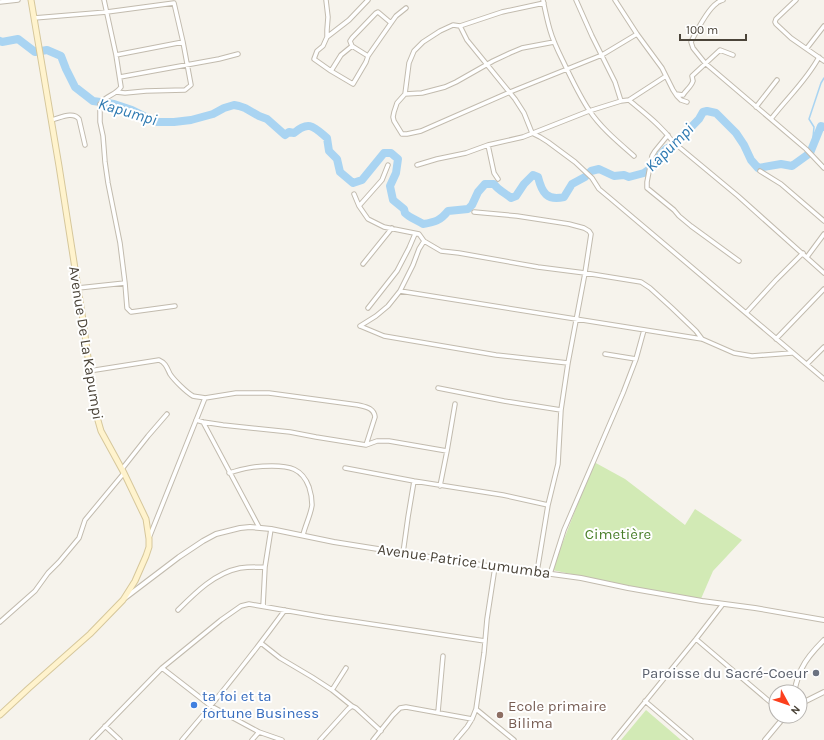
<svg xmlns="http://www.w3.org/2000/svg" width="824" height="740" font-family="Karla,sans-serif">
  <rect width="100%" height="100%" fill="#f6f3ec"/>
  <!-- green -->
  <path fill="#d2eab5" d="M594 462 625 479 685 525 695 509 742 540 713 571 700 601 552 570Z
    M646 710 681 740H621Z"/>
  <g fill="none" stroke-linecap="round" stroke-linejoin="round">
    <!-- stream -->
    <path stroke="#a9d4f2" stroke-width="1.5" d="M812 147 814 127 809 119 821 83 824 78"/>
    <!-- river -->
    <path stroke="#a9d4f2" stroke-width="8" d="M0 41 2 42 18 39 35 52 47 50 61 56 66 69 75 87 93 101 114 104 132 110 156 122H174L191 120 213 114 224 108 234 105 239 106 245 108 259 116 267 119 285 135 289 132 294 133C309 120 314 127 327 138L329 151 337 159 340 172 353 183 362 180 384 153H391L398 159 396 173 390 186 393 200 404 209 405 213C410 218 417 220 423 224 435 222 440 221 448 211L468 209 472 205 478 192 485 184H494C498 190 505 193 511 198L516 196 524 184 533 175 538 177C542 193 547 201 564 197L572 184 585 177 591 171 599 169 614 176 624 175 629 177 644 173 654 166 659 157 666 149 675 144 699 119 703 112 707 111 716 113 736 133 744 145 751 160 758 168 781 164 792 166 810 153 821 126 824 127"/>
    <!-- minor casing -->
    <g stroke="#c2bbae" stroke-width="5.5">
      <path id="minor" d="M104 0 116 55 121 87C117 93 110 95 105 99 103 101 102 103 100 104V122L103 136 105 162 108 183 120 243 125 283 127 308 131 312 175 306
        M326 0 328 17 327 30V37
        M368 0 349 20 327 37 323 46 317 51 314 59 331 71 353 84 366 62 368 56 391 23 396 16 406 8
        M543 0C545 10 547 20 550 30 553 41 558 51 563 61 571 78 579 95 589 110 601 128 618 142 634 156
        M576 0 592 36 615 82 621 101
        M615 0 637 34 662 68 673 90 677 96 681 100 687 102
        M723 0C723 0 717 2 717 3 708 9 696 32 691 42L693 48 705 63 806 149 824 168
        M796 0 776 19 775 22 776 24 791 38 824 61
        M0 2 18 0
        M544 3 502 12 460 26 453 25 440 31 423 42 414 51 409 63 405 94 397 103 394 112 393 117 394 121 402 134H407L421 131 510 92 602 55 637 34
        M34 18 107 12 174 3 183 42 191 85 185 90 146 91 125 93 116 92
        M460 26 467 40 515 99 524 113 532 133 540 137 548 142 575 162 592 178 599 189 611 199 824 379
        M352 46 350 41 352 38 376 13 378 12 391 23
        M807 48 824 26
        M116 55 183 42
        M331 71 341 55 352 46 368 56
        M120 77 219 59 238 54
        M405 94 422 93 445 87 456 82 493 61 510 53 522 48 554 42
        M676 94 683 95C686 90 691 87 693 81L692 76 720 50 733 55
        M629 100C644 113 661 125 673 142L738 196 824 273
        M756 107 777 80
        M771 119C787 98 807 80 819 57
        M51 120C60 118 73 111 79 119L85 145
        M668 135 655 151 652 156 647 182V188L674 210 679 216 691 226 739 261
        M488 145 494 173 498 179
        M417 165 437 159 466 153 488 145 523 137 589 111 621 101 629 100 666 76
        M760 171 781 184 824 221
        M354 194 359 206 368 219 384 227 419 234 424 241 441 251 459 253 538 267 585 273 641 282 650 288 672 308 696 331 702 339
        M359 206 382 180 388 165
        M474 212 517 216 569 224 584 228 589 231 591 234 585 273 568 363 561 410 558 464 548 505 537 572
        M807 257 824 234
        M363 264 392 228
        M78 288 125 283
        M400 291 702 339 734 353 752 356 792 353
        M368 308 397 271 409 248 415 234
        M746 313 776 280 803 253
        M360 326 384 336 496 355 568 363
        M360 326 376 316 388 306 400 291 413 265 419 249 424 241
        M776 339 824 289
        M605 354 636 359
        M807 364 824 347
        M89 371 159 360C166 363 167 368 170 374 174 380 186 392 193 396 197 397 201 397 205 398
        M438 388 504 401 561 410
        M196 420 203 422 223 425 290 432 316 437 366 445 377 441H389L447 451
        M203 422 259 527
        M345 468 414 481 503 495 548 505
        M122 469 148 436 167 414
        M229 473C245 468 255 466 272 466 289 466 302 468 309 487 311 493 312 499 312 505 311 514 305 526 303 535
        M440 486 447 451 455 404
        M149 538 205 398 236 393H269L358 405C366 407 374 408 375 417L366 445
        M403 553 408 517 414 481
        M550 574 564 530 623 393 636 359 644 330
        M263 606 265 567 271 529
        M178 610C196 592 215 573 240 568 249 567 257 567 265 567
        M0 622 35 591 48 573 59 562 79 538 85 520 124 473
        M696 639 776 707
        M261 643 280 658 312 677 332 690 352 706
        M162 668 211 706 259 732 282 740
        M332 690 346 668
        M645 701 691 740
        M476 709 514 740
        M438 712 443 656
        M105 726 120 740
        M92 740 162 668 221 620 241 606 249 604 324 617 485 641
        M182 740C218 698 252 655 285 610
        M252 740 259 732
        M320 740 348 709 352 706 356 708 381 731
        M373 740 393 715 400 708 406 707 472 719
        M456 740 467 727 472 719 476 709 484 653 487 619 495 567
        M614 740 696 639 723 604"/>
    </g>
    <!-- tertiary casing -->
    <g stroke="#c2bbae" stroke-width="6">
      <path id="tertiary" d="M125 598 179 557 203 541 216 534 240 528 250 527 271 529 334 542 403 553 495 567 537 572 581 578 628 588 702 601 755 608 824 620
        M794 692C796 684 798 675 802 668 807 657 816 648 824 640
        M800 704 824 692
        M765 740 785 716"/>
    </g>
    <!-- secondary casing -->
    <g stroke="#d6c79b" stroke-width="7">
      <path id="secondary" d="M0 715 29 688 90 634 123 600 135 581 146 556 149 547V539L146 519 124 473 101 431 95 410 83 320 59 166 31 0"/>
    </g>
    <!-- minor -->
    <use href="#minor" stroke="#fff" stroke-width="3.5"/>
    <!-- tertiary -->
    <use href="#tertiary" stroke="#fff" stroke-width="4"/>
    <!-- secondary -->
    <use href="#secondary" stroke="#fff3cd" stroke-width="5"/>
  </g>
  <!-- markers -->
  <circle fill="#6b7280" stroke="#fff" stroke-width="1.5" cx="816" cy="673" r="4"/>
  <circle fill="#3f7fe0" stroke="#fff" stroke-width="1.5" cx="194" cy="705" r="4"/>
  <circle fill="#8d6e63" stroke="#fff" stroke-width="1.5" cx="500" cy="715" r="4"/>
  <g text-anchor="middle" stroke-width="4" stroke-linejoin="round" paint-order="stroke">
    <!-- street labels -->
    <g font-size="15" fill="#4b4439" stroke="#fff">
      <text transform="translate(86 343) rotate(81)" y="5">Avenue De La Kapumpi</text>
      <text transform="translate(464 561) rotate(8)" y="5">Avenue Patrice Lumumba</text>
    </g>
    <!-- park labels -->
    <g font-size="15" fill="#4a7f2a" stroke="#fff">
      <text x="618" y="539">Cimetière</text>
    </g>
    <!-- worship labels -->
    <g font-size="15" fill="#5b616d" stroke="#fff" text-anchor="end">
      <text x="808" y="678">Paroisse du Sacré-Coeur</text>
    </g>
    <!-- shop labels -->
    <g font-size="15" fill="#366cbe" stroke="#fff" text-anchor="start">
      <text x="202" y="701">ta foi et ta<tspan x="202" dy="17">fortune Business</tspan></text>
    </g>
    <!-- education labels -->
    <g font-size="15" fill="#785e54" stroke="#fff" text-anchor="start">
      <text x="508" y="711">Ecole primaire<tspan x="508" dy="17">Bilima</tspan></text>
    </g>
    <!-- water labels -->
    <g font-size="16" font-style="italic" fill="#2e7ab2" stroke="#fff">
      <text transform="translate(128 111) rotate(17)" y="6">Kapumpi</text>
      <text transform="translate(669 147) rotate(-45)" y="6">Kapumpi</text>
    </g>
  </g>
  <!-- north arrow -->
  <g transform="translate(788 704) rotate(130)"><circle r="19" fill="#ffffff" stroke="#b7b4b0"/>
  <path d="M0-3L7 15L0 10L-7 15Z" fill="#fc3f1d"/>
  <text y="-6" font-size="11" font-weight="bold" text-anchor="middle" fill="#4b4439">N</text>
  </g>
  <!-- scale -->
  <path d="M680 34v6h66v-6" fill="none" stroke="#4b4439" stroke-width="2"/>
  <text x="686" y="34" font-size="12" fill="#4b4439" stroke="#ffffff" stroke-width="3" paint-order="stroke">100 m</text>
</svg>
